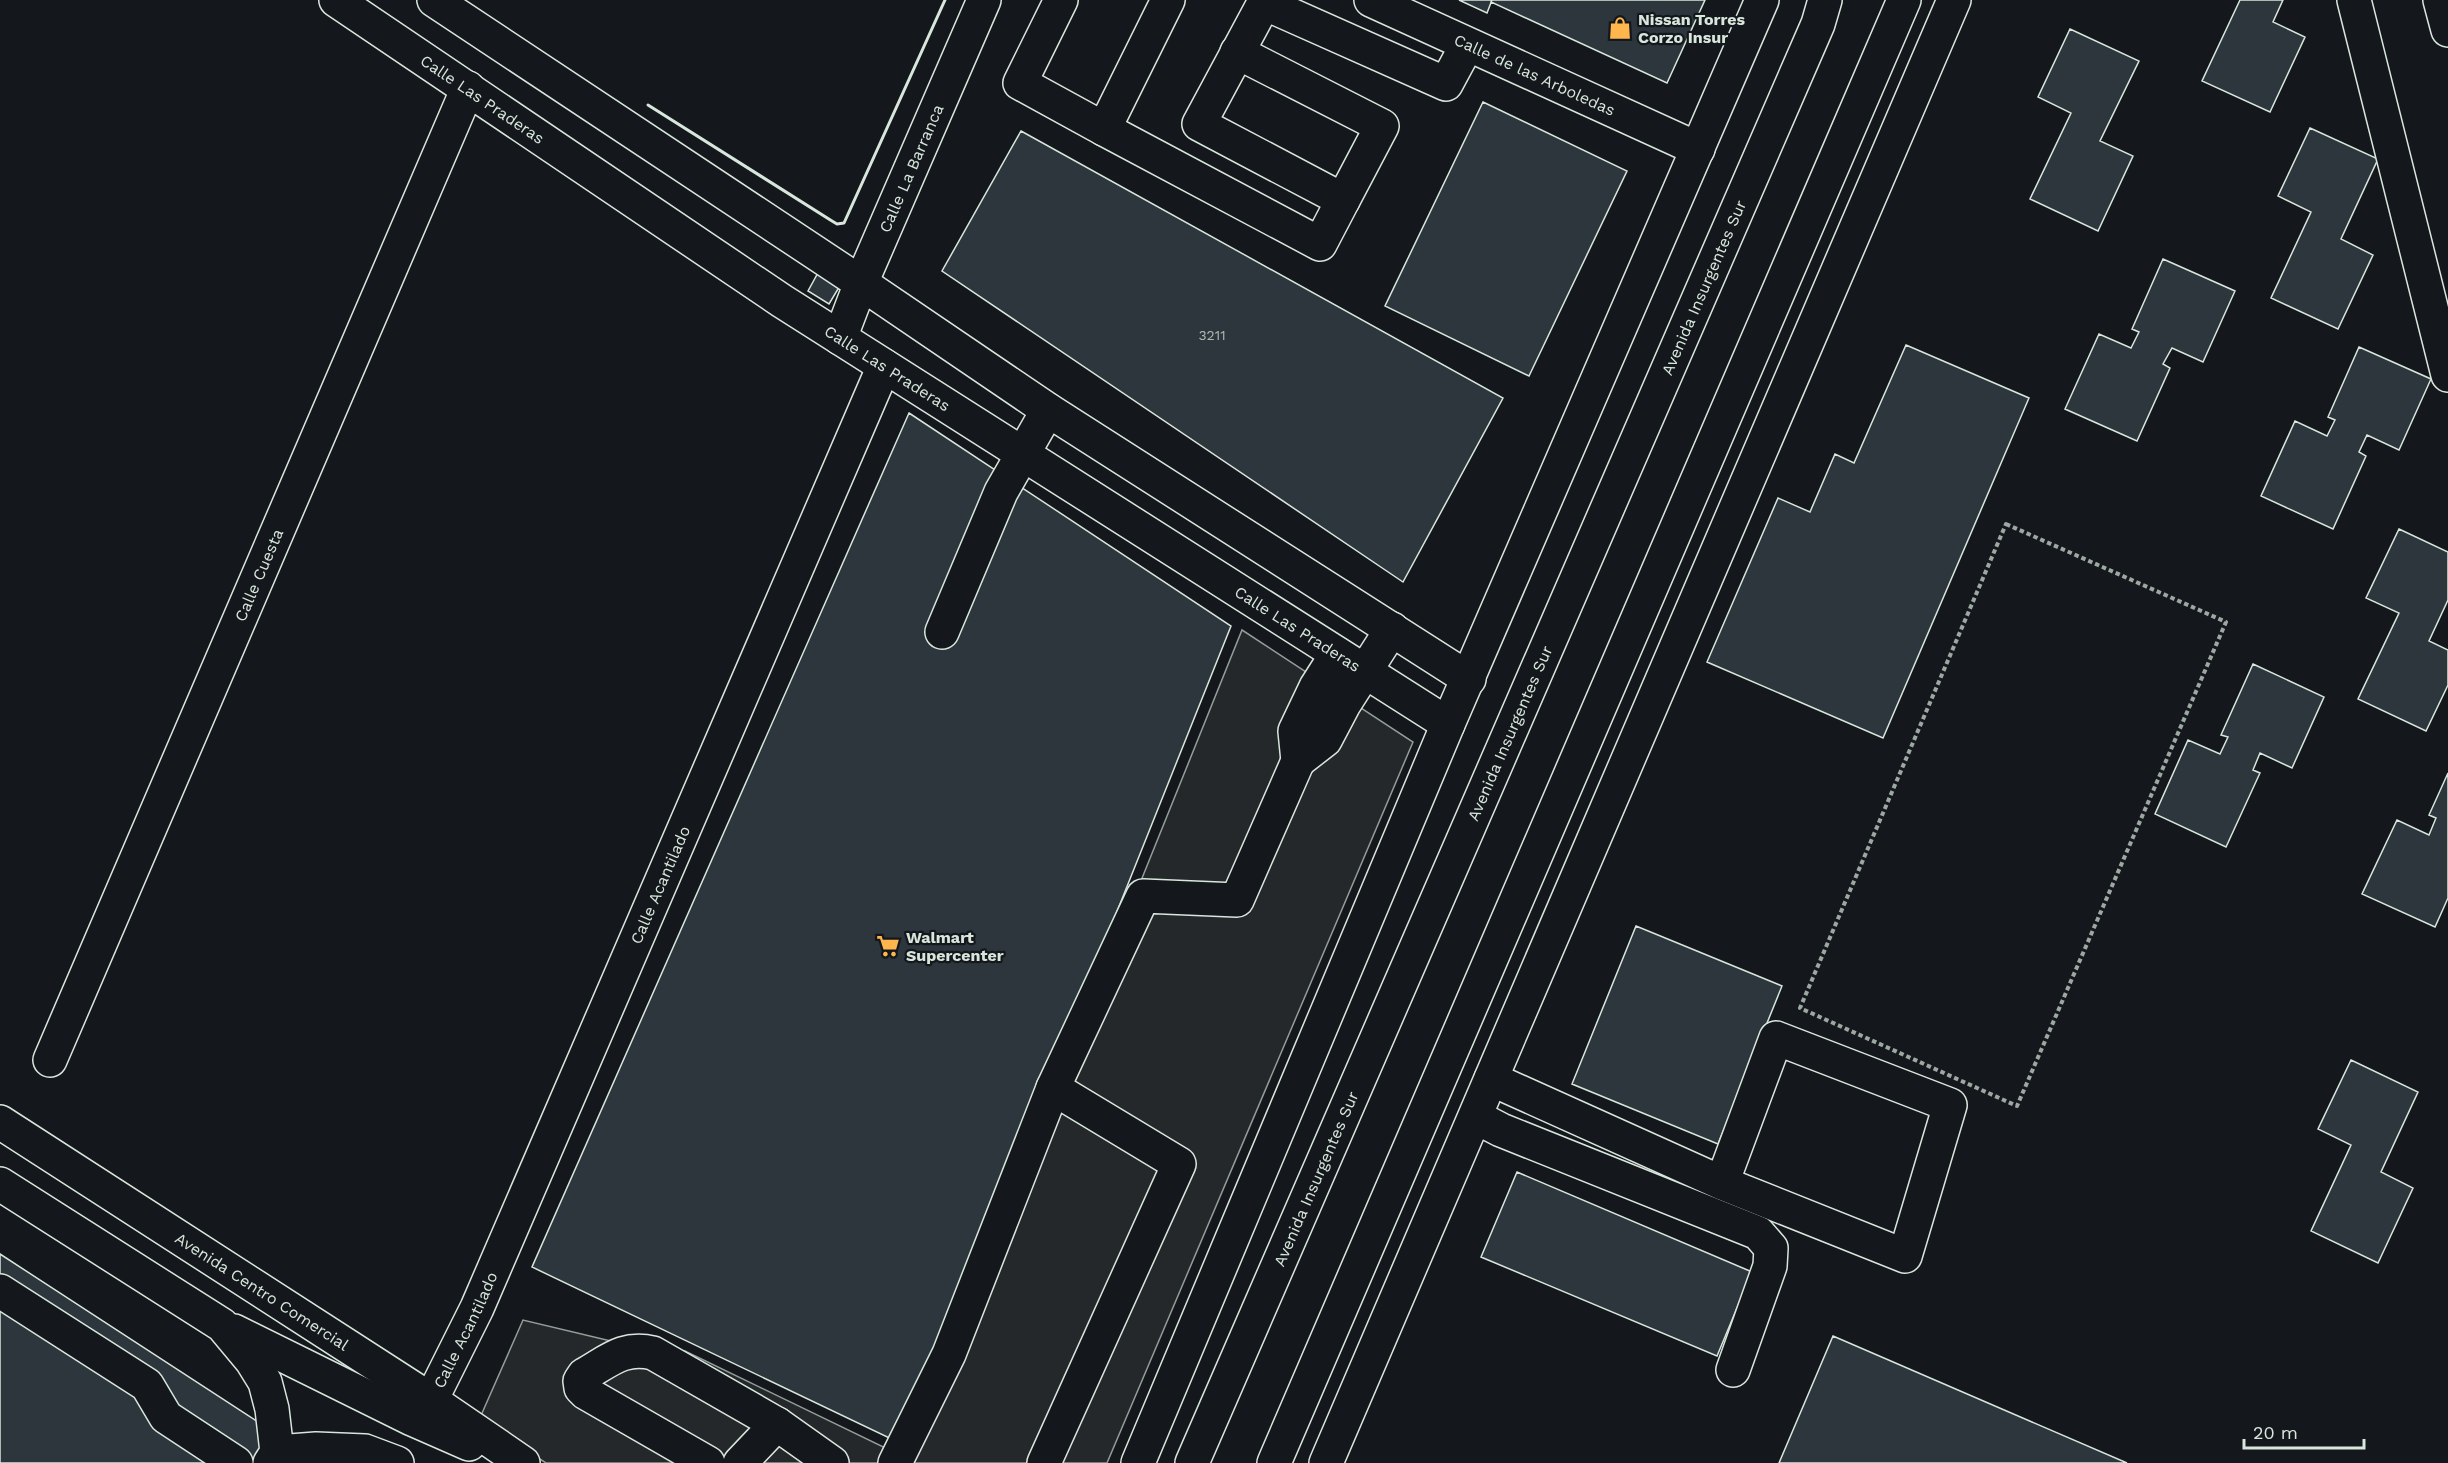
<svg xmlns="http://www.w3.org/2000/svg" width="2448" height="1463" font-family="'Work Sans',sans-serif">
  <rect width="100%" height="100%" fill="#14181c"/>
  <!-- parking -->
  <path fill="#24282b" stroke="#939e99" stroke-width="1.5" d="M1242 630 1413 742 1107 1463H546L479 1420 523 1320 615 1342 685 1351 908 1459Z"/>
  <!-- building -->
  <path fill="#2c363c" stroke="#d8e6dc" stroke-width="1.5" d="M1459 0H1492L1487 13Z
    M1492 0H1705L1667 83 1491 2Z
    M2240 0H2283L2273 22 2305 37 2270 112 2202 81Z
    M2070 29 2139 61 2100 141 2133 156 2098 231 2030 199 2071 113 2038 97Z
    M1483 102 1627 171 1529 376 1385 306Z
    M2310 128 2378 159 2341 239 2373 255 2338 329 2271 298 2311 212 2278 196Z
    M1021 131 1503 398 1403 582 942 271Z
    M2163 259 2235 291 2203 362 2172 348 2163 364 2170 368 2137 441 2065 409 2099 334 2131 348 2139 332 2132 329Z
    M819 271 841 284 829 304 808 291Z
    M1906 345 2029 398 1883 738 1707 662 1778 498 1810 512 1835 454 1854 463Z
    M2359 347 2431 379 2399 450 2367 435 2359 452 2366 456 2333 529 2261 496 2295 421 2327 436 2335 420 2328 417Z
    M909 413 1231 626 904 1445 532 1267Z
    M2399 529 2448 552V600L2429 641 2448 650V685L2426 731 2358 699 2399 613 2366 598Z
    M2253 664 2324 697 2292 768 2260 753 2253 770 2260 773 2226 847 2155 814 2188 740 2220 754 2228 737 2221 735Z
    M2448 773V898L2435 927 2362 894 2397 820 2429 835 2436 818 2429 815Z
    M1636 926 1782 986 1718 1144 1572 1084Z
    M2351 1060 2418 1092 2381 1172 2413 1188 2378 1263 2311 1231 2351 1145 2318 1129Z
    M1517 1172 1752 1272 1717 1356 1481 1257Z
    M0 1254 321 1463H0Z
    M1833 1336 2127 1463H1779Z"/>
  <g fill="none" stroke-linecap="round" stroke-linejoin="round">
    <!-- minor casing -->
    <g stroke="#d8e6dc" stroke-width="36">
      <g id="minor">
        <path id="s1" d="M336 0 782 301 1448 724"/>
        <path d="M434 0 861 283 1048 410 1469 679"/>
        <path d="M1061 0 1020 83 1104 129"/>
        <path d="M1168 0 1104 129 1320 244 1343 200 1199 124 1264 3 1446 84 1467 45"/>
        <path id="s2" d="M1371 0 1698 149"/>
        <path d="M2354 0 2448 375"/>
        <path d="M2440 0 2448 30"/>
        <path d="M1237 52 1382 126 1343 200"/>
        <path id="s3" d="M840 338 861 283 984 0"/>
        <path d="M942 632 1001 492 1048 410"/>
        <path d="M1337 654 1316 687 1295 731 1298 761 1325 740 1344 704 1392 629"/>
        <path id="s4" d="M50 1060 468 88"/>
        <path d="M1491 1079 1722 1183 1905 1256 1950 1105 1776 1038 1722 1183"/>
        <path d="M1476 1117 1501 1130 1758 1233 1771 1248 1770 1266 1733 1370"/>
        <path id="s5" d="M0 1122 431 1400 523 1463"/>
        <path d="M0 1184 222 1325 252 1361 265 1382 272 1409 277 1452 270 1463"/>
        <path d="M0 1291 147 1385 166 1417 236 1463"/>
        <path d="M234 1331 412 1419 469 1444"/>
        <path id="s6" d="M431 1400 477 1308 884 366"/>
        <path d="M277 1452 316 1449 365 1451 397 1463"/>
        <path d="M708 1463 586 1393 581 1388 580 1381 584 1375C609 1361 623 1346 653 1353L777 1424 832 1463"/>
        <path d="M740 1463 777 1424"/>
        <path d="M895 1463 949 1354 1053 1088 1143 896 1237 900 1298 761"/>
        <path d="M1044 1463 1179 1164 1053 1088"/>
      </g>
    </g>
    <!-- major casing -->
    <g stroke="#d8e6dc" stroke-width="36">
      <g id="major">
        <path d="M1138 1463 1448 724 1762 0"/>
        <path id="s7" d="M1192 1463 1818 24 1825 0"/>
        <path d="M1274 1463 1904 0"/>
        <path d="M1326 1463 1954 0"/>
      </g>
    </g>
    <!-- path -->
    <path stroke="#9da8a2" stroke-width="4" stroke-dasharray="4.5 3" stroke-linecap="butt" d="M2006 524 2226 622 2017 1106 1800 1008Z"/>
    <!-- minor -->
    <use href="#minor" stroke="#14181c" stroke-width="33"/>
    <!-- major -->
    <use href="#major" stroke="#14181c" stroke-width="33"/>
    <!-- wall -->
    <path stroke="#d8e6dc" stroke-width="3" d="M648 105 832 221 837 224 844 223 945 0"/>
  </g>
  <!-- icons -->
  <defs>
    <g id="shop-bare" transform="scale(1.8)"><path d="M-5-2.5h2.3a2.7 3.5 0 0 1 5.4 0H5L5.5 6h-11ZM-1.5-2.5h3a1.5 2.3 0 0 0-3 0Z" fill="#ffb74d" stroke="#14181c" stroke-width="2.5" paint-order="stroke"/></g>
    <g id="supermarket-bare" transform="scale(1.8)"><path d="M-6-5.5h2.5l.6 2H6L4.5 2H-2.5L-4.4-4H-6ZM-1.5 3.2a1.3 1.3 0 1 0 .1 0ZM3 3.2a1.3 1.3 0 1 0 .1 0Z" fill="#ffb74d" stroke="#14181c" stroke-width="2.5" paint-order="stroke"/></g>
  </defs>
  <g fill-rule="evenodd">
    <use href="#shop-bare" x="1620" y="28"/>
    <use href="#supermarket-bare" x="888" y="946"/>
  </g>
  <g text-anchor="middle" stroke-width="4.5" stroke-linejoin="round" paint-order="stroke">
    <!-- number labels -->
    <g font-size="14" fill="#adbab4">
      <text x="1212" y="340">3211</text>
    </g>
    <!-- poi labels -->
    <g font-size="16" font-weight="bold" fill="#d8e6dc" stroke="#14181c" text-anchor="start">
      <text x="1638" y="25">Nissan Torres<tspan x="1638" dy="18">Corzo Insur</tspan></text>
      <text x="906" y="943">Walmart<tspan x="906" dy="18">Supercenter</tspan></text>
    </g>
    <!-- street labels -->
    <g font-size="16" fill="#d8e6dc" stroke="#14181c">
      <text dy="6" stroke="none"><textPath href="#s2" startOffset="180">Calle de las Arboledas</textPath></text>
      <text dy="6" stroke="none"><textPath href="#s1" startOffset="177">Calle Las Praderas</textPath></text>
      <text dy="6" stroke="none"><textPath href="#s3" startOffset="184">Calle La Barranca</textPath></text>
      <text dy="6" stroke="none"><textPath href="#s7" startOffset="1282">Avenida Insurgentes Sur</textPath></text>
      <text dy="6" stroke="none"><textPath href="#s1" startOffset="663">Calle Las Praderas</textPath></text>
      <text dy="6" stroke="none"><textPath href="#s4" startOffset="528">Calle Cuesta</textPath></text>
      <text dy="6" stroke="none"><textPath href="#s1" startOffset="1149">Calle Las Praderas</textPath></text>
      <text dy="6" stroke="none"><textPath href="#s7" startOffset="796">Avenida Insurgentes Sur</textPath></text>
      <text dy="6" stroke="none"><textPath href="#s6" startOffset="564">Calle Acantilado</textPath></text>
      <text dy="6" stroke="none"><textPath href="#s7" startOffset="310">Avenida Insurgentes Sur</textPath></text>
      <text dy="6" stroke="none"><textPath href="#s5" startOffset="312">Avenida Centro Comercial</textPath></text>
      <text dy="6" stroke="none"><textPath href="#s6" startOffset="78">Calle Acantilado</textPath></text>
    </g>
  </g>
  <!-- scale -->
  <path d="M2244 1439v9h120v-9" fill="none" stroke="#d8e6dc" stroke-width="3"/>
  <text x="2253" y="1439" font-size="18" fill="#d8e6dc" stroke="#14181c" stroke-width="4.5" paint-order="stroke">20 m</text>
</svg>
